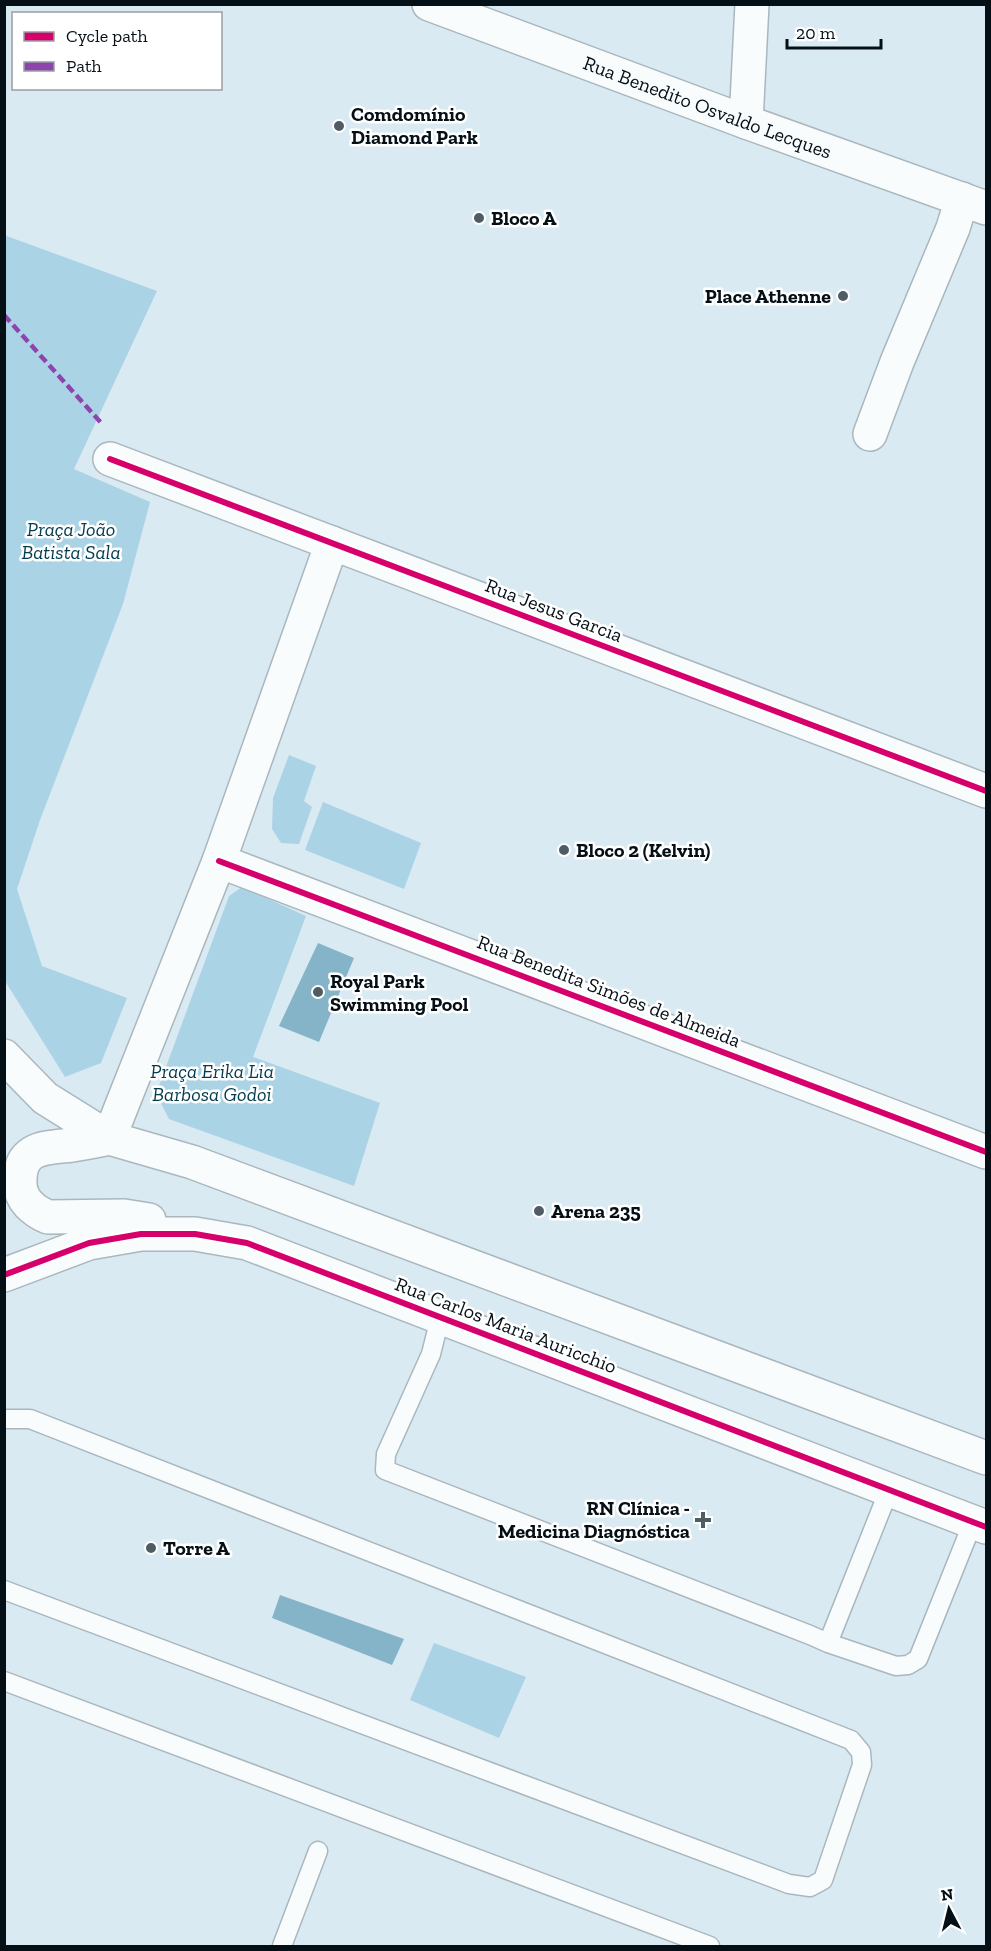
<svg xmlns="http://www.w3.org/2000/svg" width="991" height="1951" font-family="'Zilla Slab',serif">
  <rect width="100%" height="100%" fill="#daeaf2"/>
  <!-- green -->
  <path fill="#abd3e6" d="M4 235 157 291 74 469 150 502 123 604 40 820 17 889 42 966 127 998 101 1063 65 1077 5 981Z
    M289 755 316 766 304 801 312 807 299 844 281 843 272 829 273 798Z
    M323 802 421 843 404 889 305 850Z
    M242 887 306 916 253 1057 380 1103 354 1186 169 1119 156 1094 229 896Z
    M434 1643 526 1677 499 1738 410 1700Z"/>
  <!-- water -->
  <path fill="#85b4c9" d="M318 943 354 958 319 1042 279 1026Z
    M280 1595 404 1639 392 1665 272 1618Z"/>
  <g fill="none" stroke-linecap="round" stroke-linejoin="round">
    <!-- lane casing -->
    <g stroke="#aab7be" stroke-width="21">
      <path id="lane" d="M440 1318 431 1354 386 1454 385 1470 810 1635 828 1643 889 1490
        M4 1419H30L851 1740 861 1752 862 1765 823 1880 810 1887 789 1884 4 1590
        M828 1643 896 1666 908 1665 918 1659 973 1522
        M4 1681 710 1946
        M282 1946 318 1851"/>
    </g>
    <!-- street casing -->
    <g stroke="#aab7be" stroke-width="36">
      <g id="street">
        <path id="s1" d="M429 4 746 122 986 208"/>
        <path d="M746 122 752 4"/>
        <path d="M870 434 897 362 953 228 962 199"/>
        <path d="M110 459 986 791"/>
        <path d="M219 861 986 1152"/>
        <path d="M109 1138 219 861 332 543"/>
      </g>
    </g>
    <!-- secondary casing -->
    <g stroke="#aab7be" stroke-width="36">
      <path id="secondary" d="M4 1056 45 1098 109 1138 192 1162 986 1458
        M109 1138C97 1141 84 1143 72 1145 45 1148 19 1146 20 1183 20 1200 34 1211 48 1217L124 1216 149 1220
        M4 1275 89 1243 141 1234H195L247 1243 986 1527"/>
    </g>
    <!-- lane -->
    <use href="#lane" stroke="#f9fcfd" stroke-width="18"/>
    <!-- street -->
    <use href="#street" stroke="#f9fcfd" stroke-width="33"/>
    <!-- secondary -->
    <use href="#secondary" stroke="#f9fcfd" stroke-width="33"/>
    <!-- quiet -->
    <path stroke="#8e44ad" stroke-width="4.5" stroke-dasharray="9 4.5" stroke-linecap="butt" d="M4 315 103 425"/>
    <!-- cycleway casing -->
    <g stroke="#fff" stroke-width="10">
      <path id="cycleway" d="M110 459 986 791
        M219 861 986 1152
        M4 1275 89 1243 141 1234H195L247 1243 986 1527"/>
    </g>
    <!-- cycleway -->
    <use href="#cycleway" stroke="#d6006c" stroke-width="6"/>
  </g>
  <!-- markers -->
  <g fill="#4f5c63" stroke="#fff" stroke-width="2">
    <circle cx="339" cy="126" r="6"/>
    <circle cx="479" cy="218" r="6"/>
    <circle cx="843" cy="296" r="6"/>
    <circle cx="564" cy="850" r="6"/>
    <circle cx="318" cy="992" r="6"/>
    <circle cx="539" cy="1211" r="6"/>
    <path d="M700 1511h6v6h6v6h-6v6h-6v-6h-6v-6h6z"/>
    <circle cx="151" cy="1548" r="6"/>
  </g>
  <g text-anchor="middle" stroke-width="5" stroke-linejoin="round" paint-order="stroke">
    <!-- street labels -->
    <g font-size="20" fill="#041016" stroke="#fff">
      <text dy="7" stroke="none"><textPath href="#s1" startOffset="297">Rua Benedito Osvaldo Lecques</textPath></text>
      <text transform="translate(554 610) rotate(21)" y="7">Rua Jesus Garcia</text>
      <text transform="translate(609 991) rotate(21)" y="7">Rua Benedita Simões de Almeida</text>
      <text transform="translate(506 1325) rotate(21)" y="7">Rua Carlos Maria Auricchio</text>
    </g>
    <!-- poi labels -->
    <g font-size="20" font-weight="bold" fill="#041016" stroke="#fff" text-anchor="start">
      <text x="351" y="121">Comdomínio<tspan x="351" dy="23">Diamond Park</tspan></text>
      <text x="491" y="225">Bloco A</text>
      <text x="831" y="303" text-anchor="end">Place Athenne</text>
      <text x="576" y="857">Bloco 2 (Kelvin)</text>
      <text x="330" y="988">Royal Park<tspan x="330" dy="23">Swimming Pool</tspan></text>
      <text x="551" y="1218">Arena 235</text>
      <text x="690" y="1515" text-anchor="end">RN Clínica -<tspan x="690" dy="23">Medicina Diagnóstica</tspan></text>
      <text x="163" y="1555">Torre A</text>
    </g>
    <!-- park labels -->
    <g font-size="20" font-style="italic" fill="#043c4f" stroke="#fff">
      <text x="71" y="536">Praça João<tspan x="71" dy="23">Batista Sala</tspan></text>
      <text x="212" y="1078">Praça Erika Lia<tspan x="212" dy="23">Barbosa Godoi</tspan></text>
    </g>
  </g>
  <!-- border -->
  <rect width="991" height="1951" fill="none" stroke="#041016" stroke-width="12"/>
  <!-- legend -->
  <rect x="12" y="12" width="210" height="78" fill="#ffffff" stroke="#9b9fa2" stroke-width="1.5"/>
  <rect x="24" y="32" width="30" height="9" fill="#d6006c" stroke="#9b9fa2" stroke-width="1.5"/>
  <text x="66" y="42" font-size="18" fill="#041016">Cycle path</text>
  <rect x="24" y="62" width="30" height="9" fill="#8e44ad" stroke="#9b9fa2" stroke-width="1.5"/>
  <text x="66" y="72" font-size="18" fill="#041016">Path</text>
  <!-- north arrow -->
  <g transform="translate(949 1909) rotate(353)" stroke="#ffffff" stroke-width="4.5" paint-order="stroke">
  <path d="M0-4.5L10 22L0 15L-10 22Z" fill="#041016"/>
  <text y="-9" font-size="16" font-weight="bold" text-anchor="middle" fill="#041016">N</text>
  </g>
  <!-- scale -->
  <path d="M787 39v9h94v-9" fill="none" stroke="#041016" stroke-width="3"/>
  <text x="796" y="39" font-size="18" fill="#041016" stroke="#ffffff" stroke-width="4.5" paint-order="stroke">20 m</text>
</svg>
